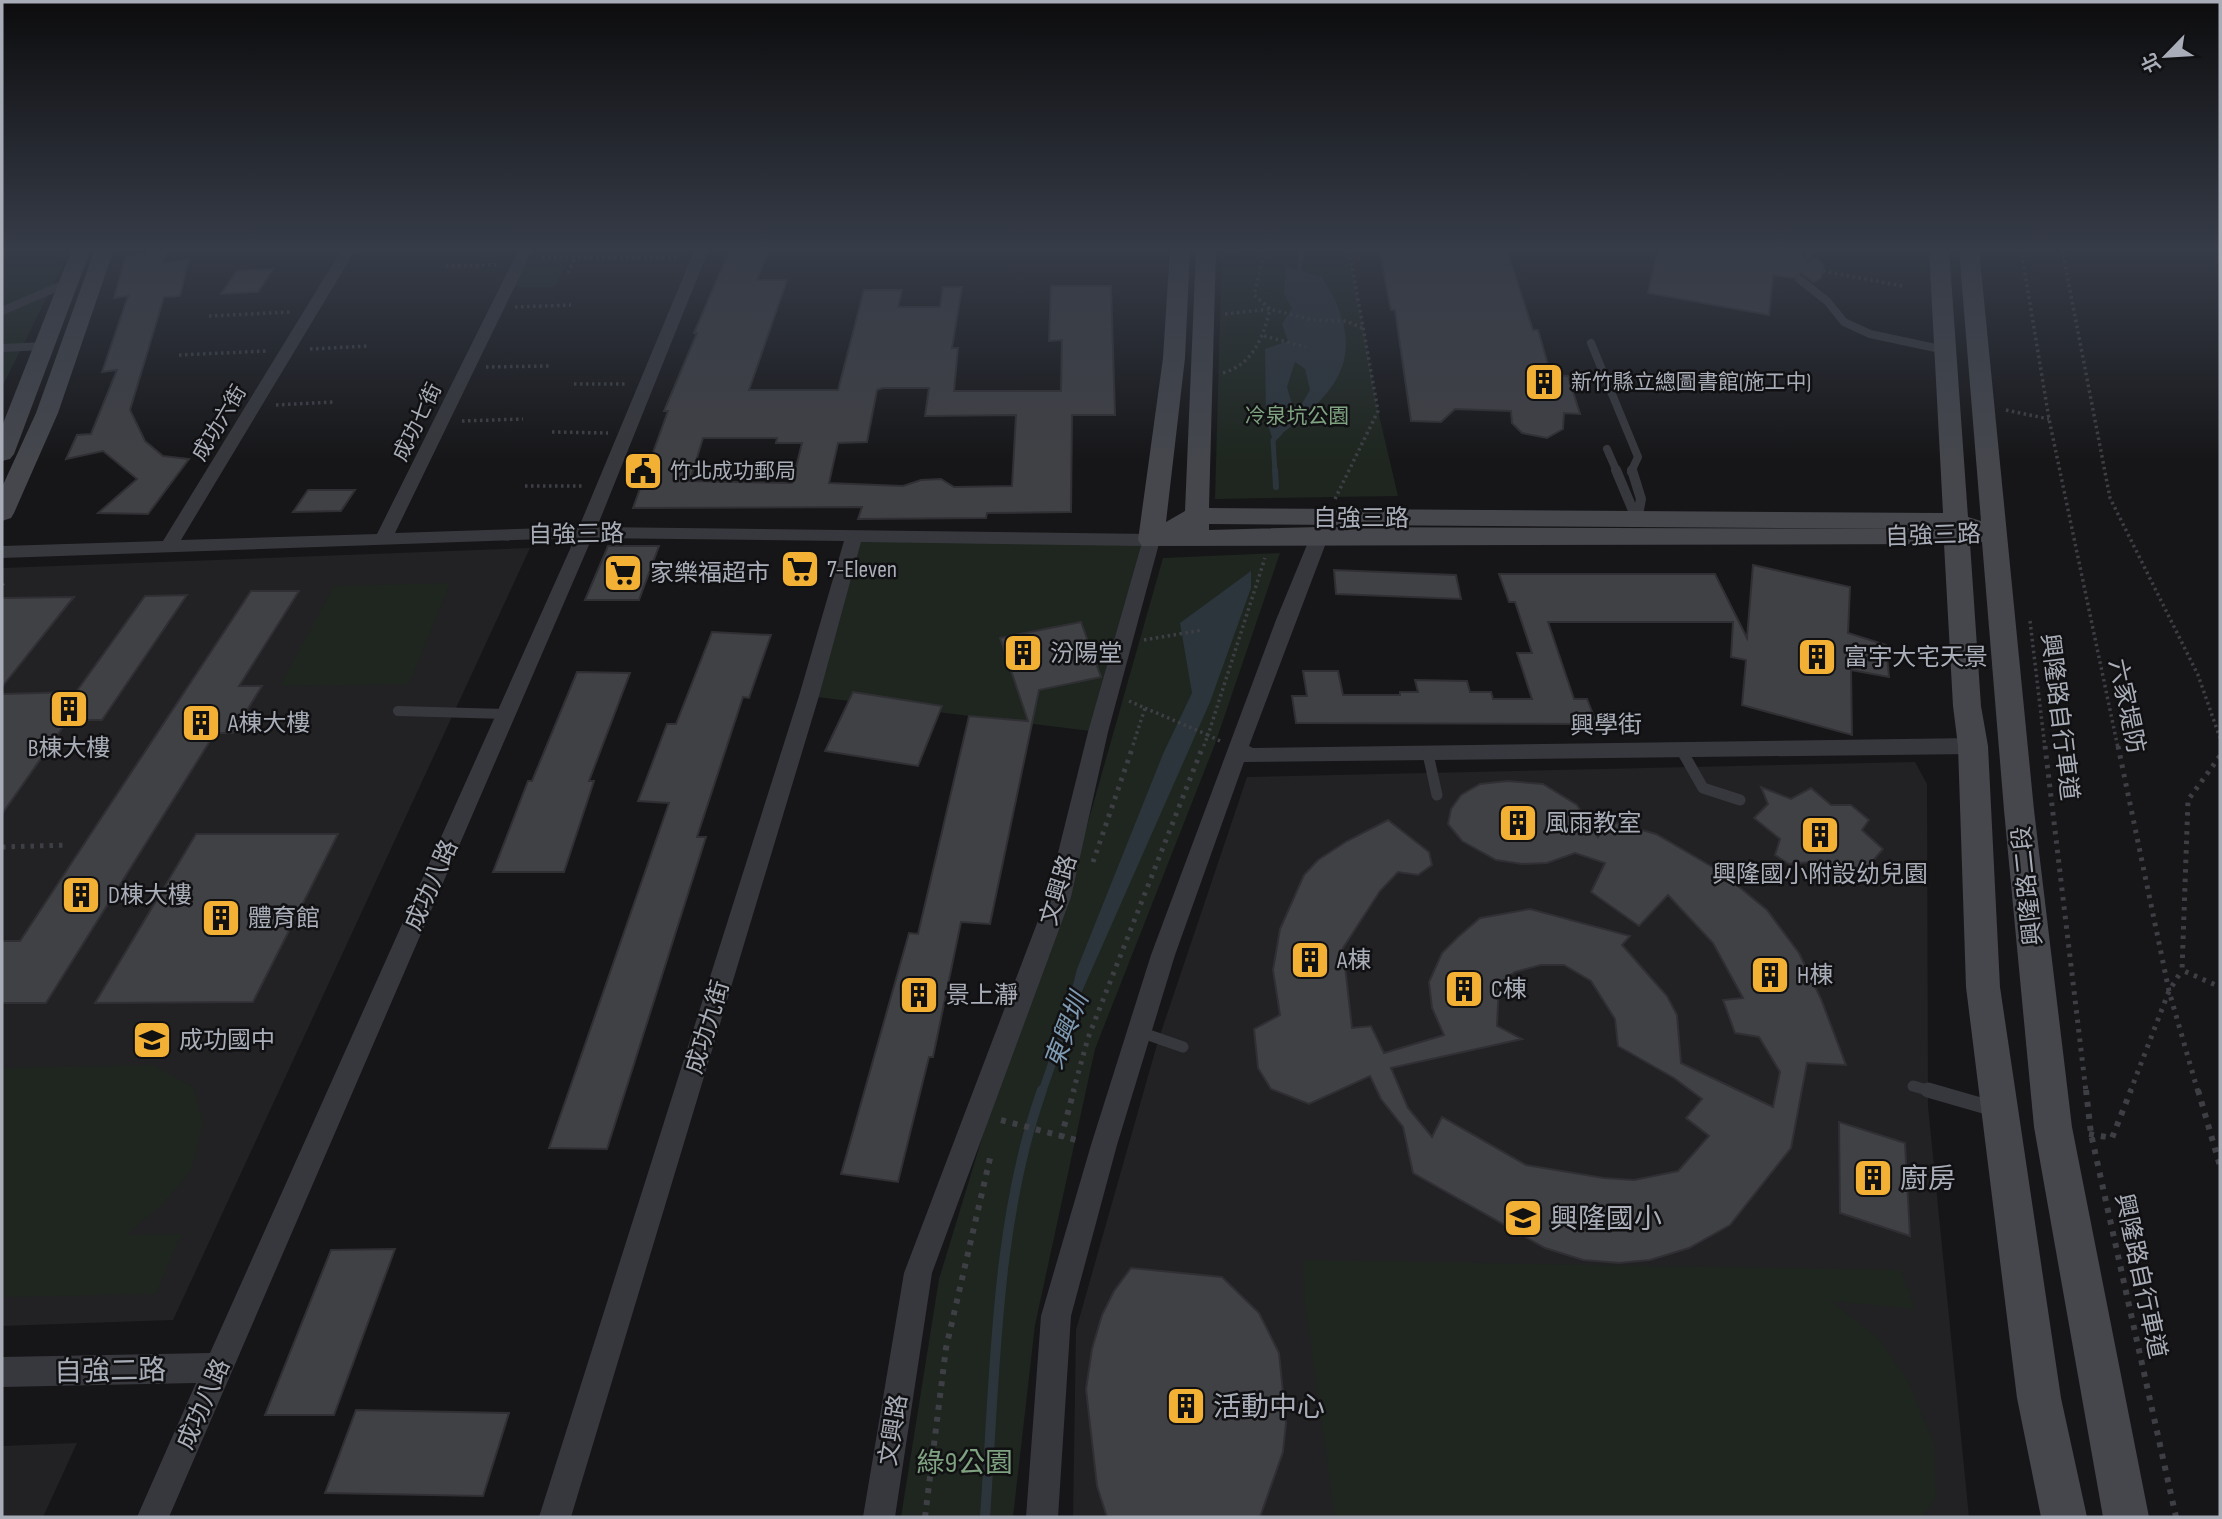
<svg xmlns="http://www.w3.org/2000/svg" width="2222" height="1519" font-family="'Sofia Sans Condensed','Noto Sans TC',sans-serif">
  <rect width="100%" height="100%" fill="#161618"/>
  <!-- built -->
  <path fill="#222225" d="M530 548 173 1320 2 1326V568Z
    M1915 762 1927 784 1928 1106 1969 1517H1073L1076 1330 1158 1041 1247 777Z
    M77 1443 43 1517H2V1446Z"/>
  <!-- green -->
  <path fill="#1e261f" d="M2 249H71L2 387Z
    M1222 249H1349L1378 411 1398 496 1215 499Z
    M526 260H569L554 287H510Z
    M854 536 1151 540 1098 732 809 696Z
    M1280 553 1215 744 1095 1049 1035 1325 1013 1517H901L939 1279 997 1089 1056 935 1163 558Z
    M450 583 409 684 280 686 334 586Z
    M152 1065 193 1087 203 1123 191 1170 164 1203 126 1235 181 1234 156 1294 2 1297V1068Z
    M1303 1260 1901 1270 1915 1309 1831 1301 1877 1337 1907 1379 1934 1444 1936 1497 1923 1517H1335L1305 1303Z"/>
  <!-- water -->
  <path fill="#2c353c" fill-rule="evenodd" d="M1286 267 1322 277C1371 355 1340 392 1273 440L1266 419 1265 349 1288 341 1282 324 1292 309 1284 293ZM1295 362 1305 369 1310 390 1301 405 1297 406 1292 404 1287 387Z
    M1251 571V588L1210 702 1057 1048 1077 969 1163 754 1192 693 1180 623Z"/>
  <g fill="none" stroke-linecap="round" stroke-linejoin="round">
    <!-- stream-far3 -->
    <path stroke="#2c353c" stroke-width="5" d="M1302 249 1299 268 1303 275
      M1275 472 1273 440 1280 433"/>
    <!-- stream-far2 -->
    <path stroke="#2c353c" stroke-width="6" d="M1275 470 1276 487"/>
    <!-- stream-far1 -->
    <path stroke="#2c353c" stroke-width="8" d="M1042 1092 1060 1041"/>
    <!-- stream -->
    <path stroke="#2c353c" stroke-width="10" d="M985 1517C995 1378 995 1222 1042 1090"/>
  </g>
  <!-- building -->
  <path fill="#404145" stroke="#303034" stroke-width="2" fill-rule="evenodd" d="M730 249H769L757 280H787L749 390H838L864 290H902L898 307H940L943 287H962L952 348H958L954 391H1061L1062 340 1049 341 1051 286H1111L1115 415H1072L1071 512 987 513 986 518 858 519 862 507 633 508 668 411H664L697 333H694ZM883 388H929L925 416 1016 415 1012 486 954 487 941 479 921 480 903 486 829 483 838 443 867 442 877 390ZM703 438H777L776 443H802L792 483 690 481Z
    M1379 249 1507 251 1533 330H1538L1551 375 1568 376 1580 414 1564 413 1563 429 1547 438 1522 433 1512 423 1511 411 1455 409 1441 422 1411 421 1395 310H1391Z
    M1658 249H1782L1803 255 1808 262 1816 257 1824 265 1821 278 1814 282 1801 273 1793 278 1773 275 1769 315 1648 293Z
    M167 250 163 263 189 259 180 296 164 297 130 410 145 441 163 456 189 459 148 514 98 513 137 479 103 451 66 459 77 435 91 434 117 370 102 372 128 296 114 298 126 256Z
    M273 269 258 292 221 294 237 271Z
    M308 490H355L341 511 293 512Z
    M608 546H659L639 600H585Z
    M1753 565 1850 587 1848 633 1886 645 1889 677 1851 670 1852 735 1742 705 1746 660 1731 657 1733 622H1548L1574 699H1587L1597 724 1296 723 1292 696H1307L1303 671H1338L1343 695H1400V692H1418L1415 680 1467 681 1470 692H1491L1493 699H1532L1517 653H1532L1515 602H1509L1499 574H1715L1747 638Z
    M1334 570 1456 575 1461 599 1336 594Z
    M251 591H299L239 686H262L233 733H215L46 1003H2V941H20Z
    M187 595 102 720H68L2 814V694L76 692 145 596Z
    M74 597 65 608 2 687V598Z
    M1081 622 1101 677 1039 690 990 924 961 922 933 1057H929L898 1182 841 1174 909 933 918 934 969 716 1028 721 1000 638Z
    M712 632 771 635 749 698 743 697 697 837H706L607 1149 549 1148 669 803 638 801 667 724H676Z
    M577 672 630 673 589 781H594L564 872H493L528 781H532Z
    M853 692 942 706 918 766 825 751Z
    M1507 781 1543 784 1577 805 1598 837 1607 820 1656 834 1721 872 1767 910 1799 953 1821 999 1846 1065 1807 1063 1791 1148 1730 1225 1689 1248 1650 1260 1619 1263 1583 1260 1545 1248 1413 1173 1403 1127 1381 1099 1370 1076 1309 1104 1271 1089 1258 1068 1254 1029 1280 1015 1273 970 1280 929 1304 875 1318 860 1347 841 1388 820 1429 852 1432 865 1418 875 1398 872 1380 891 1343 948 1352 1028 1371 1026 1384 1053 1444 1035 1432 1008 1429 982 1442 953 1458 937 1480 918 1530 909 1630 936 1622 945 1667 996 1677 1015 1681 1063 1773 1107 1780 1072 1759 1037 1735 1033 1723 1000 1743 998 1713 943 1668 895 1639 926 1591 892 1605 863 1575 853 1547 863 1522 864 1496 860 1462 841 1448 824 1451 809 1461 795 1480 784ZM1541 965H1564L1591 981 1615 1019 1618 1046 1674 1078 1702 1099 1686 1118 1709 1136 1678 1171 1634 1180 1604 1178 1526 1165 1442 1117 1432 1137 1408 1108 1391 1068 1522 1039 1497 1026 1499 983 1515 972Z
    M1761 787 1791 799 1811 788 1831 805H1851L1869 820 1862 830 1883 849 1872 862 1880 885 1853 873 1835 883 1812 862 1789 864 1775 855 1780 839 1754 818 1768 804Z
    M196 834H338L253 1002 95 1003Z
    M1839 1122 1905 1143 1910 1236 1840 1213Z
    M395 1249 334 1415H265L331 1250Z
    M1131 1268 1222 1277 1259 1313 1279 1353 1286 1423 1283 1452 1260 1517H1107L1097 1486 1086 1389 1092 1349 1102 1315 1114 1291Z
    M356 1410 509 1413 483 1496 325 1493Z"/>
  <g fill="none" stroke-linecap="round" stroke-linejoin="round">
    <!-- path-far2 -->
    <path stroke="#3d3f44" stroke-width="3.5" stroke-dasharray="2.5 3.5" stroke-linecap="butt" d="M2021 249 2049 419 2118 748
      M2062 249 2110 498 2198 675 2220 738
      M1226 252 1265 250
      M542 258H680
      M446 266 500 265
      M1823 271 1902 286
      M568 273 575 258
      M515 307 571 305
      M1225 314 1270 309 1312 320 1346 321 1362 328
      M209 316 290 312
      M1264 336 1306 347
      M310 349 368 346
      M179 355 266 351
      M486 367 549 366
      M1223 373C1253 364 1263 338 1270 309L1254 295 1265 249
      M574 384H628
      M276 405 333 402
      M2006 410 2049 419
      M462 421 523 419
      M552 432 608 433
      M525 486H583
      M1335 499 1378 411 1349 249
      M2 584 4 586
      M2030 621 2045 748
      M1144 640 1202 630
      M1129 701 1145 708 1132 748
      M1145 708 1208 735 1203 748
      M1220 741 1208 735 1265 558"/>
    <!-- path-far1 -->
    <path stroke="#3d3f44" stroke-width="5" stroke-dasharray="3.5 6" stroke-linecap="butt" d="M2045 746 2086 1092
      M2118 746 2169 991 2198 1092
      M2220 756 2188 800 2182 970 2220 987
      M2 847 68 845
      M1093 862 1133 746
      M1073 1092 1088 1038 1203 746
      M2130 1092 2169 991 2182 970"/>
    <!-- path -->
    <path stroke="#3d3f44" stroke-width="6" stroke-dasharray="5 7" stroke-linecap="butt" d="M2086 1090 2091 1134 2176 1517
      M2198 1090 2220 1166
      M1001 1120 1080 1141
      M2089 1134 2112 1138 2131 1090
      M1061 1138 1074 1090
      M925 1517 946 1348 991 1154"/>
    <!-- lane-far3 -->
    <path stroke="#37383d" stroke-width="8" d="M1809 256 1811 249
      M1799 279 1827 301 1844 322 1870 334 1945 350
      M2 311 69 282
      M1591 343 1638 457 1631 472
      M2 348 44 346
      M1607 449 1617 472"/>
    <!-- lane-far2 -->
    <path stroke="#37383d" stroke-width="10" d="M1616 470 1637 520
      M1632 470 1641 499 1637 520
      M398 711 506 714"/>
    <!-- lane-far1 -->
    <path stroke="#37383d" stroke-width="11" d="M1682 751 1703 788 1740 800
      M1428 754 1437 795
      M1140 1032 1183 1047
      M1913 1086 1934 1092"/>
    <!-- lane -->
    <path stroke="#37383d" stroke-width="15" d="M1928 1090 1994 1109"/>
    <!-- street -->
    <path fill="#37383d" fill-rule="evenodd" d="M342 249H356L181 540 377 534 519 249H533L395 533 579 527 695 249H709L597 527 1151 534 1160 540 1108 732 1071 897 932 1273 895 1517H863L904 1273 1047 897 1088 732 1141 546 861 542 819 696 571 1517H539L799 696 844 541 592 538 169 1517H137L196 1383 2 1387V1357L210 1353 575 538 2 558V546L163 541Z
      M1320 529 1329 535 1249 746 1253 748 1973 738 1980 741 1983 746 1980 751 1973 754 1244 762 1175 955 1117 1145 1071 1316 1058 1517H1026L1041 1316 1091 1145 1151 955 1276 620 1311 535Z"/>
    <!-- secondary -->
    <path fill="#45474d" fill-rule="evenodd" d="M72 249H91L14 454 10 459 2 461V426Z
      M95 249H114L58 413 14 513 11 518 2 521V487L36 413Z
      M1170 249H1190L1185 358 1166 522 1185 511 1196 249H1216L1209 508 1943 513 1929 249H1949L1968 517 1981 521 1959 249H1979L2034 810 2072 1127 2149 1517H2103L2034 1127 2004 810 1982 542 1970 543 1981 706 1988 746 2000 987 2061 1398 2087 1517H2041L2017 1398 1966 987 1958 746 1953 706 1944 544 1142 546 1138 540 1163 358ZM1209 524 1939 529 1320 527 1209 530Z"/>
  </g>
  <!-- sky -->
  <linearGradient id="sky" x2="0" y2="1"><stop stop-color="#0c0c0d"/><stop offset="0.54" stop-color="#363c48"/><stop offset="1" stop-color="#363c48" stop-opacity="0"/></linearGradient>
  <rect width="2222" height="462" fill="url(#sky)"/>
  <!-- icons -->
  <defs>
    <g id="building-square" transform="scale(2.0125)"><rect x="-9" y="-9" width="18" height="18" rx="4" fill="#f2b134" stroke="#111113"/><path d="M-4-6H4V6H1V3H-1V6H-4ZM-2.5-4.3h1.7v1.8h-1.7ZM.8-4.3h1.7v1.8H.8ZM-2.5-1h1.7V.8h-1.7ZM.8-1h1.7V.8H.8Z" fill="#111"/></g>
    <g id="civic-square" transform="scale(2.0125)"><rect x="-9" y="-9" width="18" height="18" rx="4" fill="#f2b134" stroke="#111113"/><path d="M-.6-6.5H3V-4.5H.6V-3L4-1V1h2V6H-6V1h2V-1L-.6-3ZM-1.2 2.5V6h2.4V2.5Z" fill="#111"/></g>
    <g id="supermarket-square" transform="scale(2.0125)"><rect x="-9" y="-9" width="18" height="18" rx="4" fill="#f2b134" stroke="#111113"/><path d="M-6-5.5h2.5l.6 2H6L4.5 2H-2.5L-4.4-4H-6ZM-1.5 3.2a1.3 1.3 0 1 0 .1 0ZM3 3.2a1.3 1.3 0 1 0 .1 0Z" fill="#111"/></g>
    <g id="school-square" transform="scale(2.0125)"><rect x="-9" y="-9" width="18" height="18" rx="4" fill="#f2b134" stroke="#111113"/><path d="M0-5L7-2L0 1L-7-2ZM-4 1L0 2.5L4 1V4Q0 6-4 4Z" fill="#111"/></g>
  </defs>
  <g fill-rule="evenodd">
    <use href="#building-square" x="1544" y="382"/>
    <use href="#civic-square" x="643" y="471"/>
    <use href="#supermarket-square" x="800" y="569"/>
    <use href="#supermarket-square" x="623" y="573"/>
    <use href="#building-square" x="1023" y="653"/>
    <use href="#building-square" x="1817" y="657"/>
    <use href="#building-square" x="69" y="709"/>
    <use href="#building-square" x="201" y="723"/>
    <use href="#building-square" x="1518" y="823"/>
    <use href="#building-square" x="1820" y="835"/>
    <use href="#building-square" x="81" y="895"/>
    <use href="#building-square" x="221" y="918"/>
    <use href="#building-square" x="1310" y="960"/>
    <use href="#building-square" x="1770" y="975"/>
    <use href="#building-square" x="1464" y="989"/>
    <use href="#building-square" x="919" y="995"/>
    <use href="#school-square" x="152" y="1040"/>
    <use href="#building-square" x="1873" y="1178"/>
    <use href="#school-square" x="1523" y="1218"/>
    <use href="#building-square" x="1186" y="1406"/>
  </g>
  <g text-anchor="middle" stroke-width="5" stroke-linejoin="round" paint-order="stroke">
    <!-- far-poi labels -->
    <g font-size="21" fill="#a8adb8" stroke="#111113" text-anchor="start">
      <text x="1571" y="389">新竹縣立總圖書館(施工中)</text>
      <text x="670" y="478">竹北成功郵局</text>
    </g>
    <!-- far-park labels -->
    <g font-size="21" fill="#7fa381" stroke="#111113">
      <text x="1297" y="423">冷泉坑公園</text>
    </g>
    <!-- far-street labels -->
    <g font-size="21" fill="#a8adb8" stroke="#111113">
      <text transform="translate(417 422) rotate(-64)" y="7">成功七街</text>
      <text transform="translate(219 423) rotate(-59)" y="7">成功六街</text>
    </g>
    <!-- street labels -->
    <g font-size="24" fill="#a8adb8" stroke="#111113">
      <text x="1361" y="526">自強三路</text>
      <text transform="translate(576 534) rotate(-1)" y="8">自強三路</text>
      <text transform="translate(1933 535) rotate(-2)" y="8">自強三路</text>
      <text transform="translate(2127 706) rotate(78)" y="8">六家堤防</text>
      <text transform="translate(2060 717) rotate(83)" y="8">興隆路自行車道</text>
      <text transform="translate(1606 725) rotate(-1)" y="8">興學街</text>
      <text transform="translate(431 885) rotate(-66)" y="8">成功八路</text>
      <text transform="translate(2027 886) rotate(-96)" y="8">興隆路二段</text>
      <text transform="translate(1058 890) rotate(-73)" y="8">文興路</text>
      <text transform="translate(707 1027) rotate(-73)" y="8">成功九街</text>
      <text transform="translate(2141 1276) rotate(78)" y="8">興隆路自行車道</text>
      <text transform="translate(203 1404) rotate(-66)" y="8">成功八路</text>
      <text transform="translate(893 1430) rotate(-81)" y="8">文興路</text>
    </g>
    <!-- poi labels -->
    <g font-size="24" fill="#a8adb8" stroke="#111113" text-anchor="start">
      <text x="827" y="577">7-Eleven</text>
      <text x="650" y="581">家樂福超市</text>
      <text x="1050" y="661">汾陽堂</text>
      <text x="1844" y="665">富宇大宅天景</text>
      <text x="228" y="731">A棟大樓</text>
      <text x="69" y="756" text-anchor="middle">B棟大樓</text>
      <text x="1545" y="831">風雨教室</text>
      <text x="1820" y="882" text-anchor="middle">興隆國小附設幼兒園</text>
      <text x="108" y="903">D棟大樓</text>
      <text x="248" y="926">體育館</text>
      <text x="1337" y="968">A棟</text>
      <text x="1797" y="983">H棟</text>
      <text x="1491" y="997">C棟</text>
      <text x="946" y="1003">景上瀞</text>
      <text x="179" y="1048">成功國中</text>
    </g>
    <!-- water labels -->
    <g font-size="26" font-style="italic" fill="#7f9bb3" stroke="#111113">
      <text transform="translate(1066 1031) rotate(-69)" y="9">東興圳</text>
    </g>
    <!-- near-poi labels -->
    <g font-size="28" fill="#a8adb8" stroke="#111113" text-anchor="start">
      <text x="1900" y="1188">廚房</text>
      <text x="1550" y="1228">興隆國小</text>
      <text x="1213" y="1416">活動中心</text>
    </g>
    <!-- near-street labels -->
    <g font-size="28" fill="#a8adb8" stroke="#111113">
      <text transform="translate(110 1370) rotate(-1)" y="10">自強二路</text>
    </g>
    <!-- near-park labels -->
    <g font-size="28" fill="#7fa381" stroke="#111113">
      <text x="965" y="1472">綠9公園</text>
    </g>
  </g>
  <!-- border -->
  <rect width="2222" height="1519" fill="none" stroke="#a8adb8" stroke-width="7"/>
  <!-- north arrow -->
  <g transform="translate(2166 56) rotate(245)" stroke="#111113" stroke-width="5" paint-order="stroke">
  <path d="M0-5L12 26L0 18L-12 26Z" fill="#a8adb8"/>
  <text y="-10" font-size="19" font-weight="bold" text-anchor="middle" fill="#a8adb8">北</text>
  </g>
</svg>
